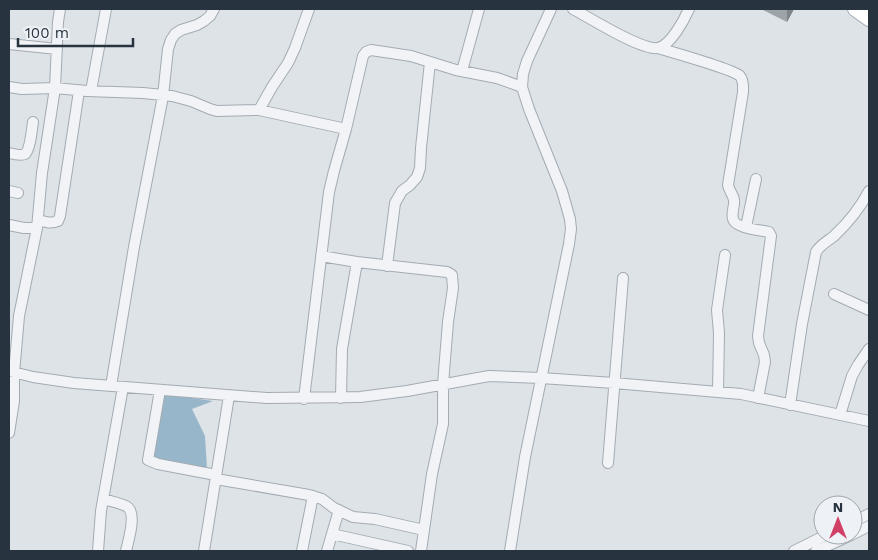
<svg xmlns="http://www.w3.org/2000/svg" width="878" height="560" font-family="'Work Sans',sans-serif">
  <rect width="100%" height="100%" fill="#dee3e8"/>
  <!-- water -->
  <path fill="#98b6c9" d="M164 394 213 401 192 409 205 436 207 469 154 459 150 454Z"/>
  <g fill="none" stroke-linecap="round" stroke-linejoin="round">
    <!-- minor casing -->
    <g stroke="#a3abb2" stroke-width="12">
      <path id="minor" d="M573 9C590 18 642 51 658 48 671 45 684 20 689 9
        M9 44 57 49
        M658 48C671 52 733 69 740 76 744 81 743 87 743 92L728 185C729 191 733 194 734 200 735 206 731 212 733 219 735 228 760 230 769 232L771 236 758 336 759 343 764 355 765 362 758 398
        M462 71 479 9
        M9 87 22 89 55 88 87 91 143 93 172 96 191 101 210 109 217 111 259 110 346 129
        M91 91 106 9
        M259 110 272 87 288 63 295 48 309 9
        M9 153C13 154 21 156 25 154 30 150 32 129 33 122
        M9 191 18 193
        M38 220C45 222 51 224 58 221L60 216 79 91
        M9 225 24 228H37
        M746 227 756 179
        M321 256 357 262 447 272 452 275 453 288 448 322 443 384V424L432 474 421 551
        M387 266 395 203 402 191 410 185 417 177 420 168 421 148 430 62
        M834 294 869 310
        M9 371 33 377 74 383 267 398 360 397 407 391 489 376 541 378 614 383 741 394 869 421
        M111 386 134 247 163 96 168 49 171 40 175 34 181 30 197 25 204 21 210 16 214 9
        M160 390 148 460 158 464 216 475
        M718 392 719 333 717 310 725 255
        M341 398 342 349 357 262
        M304 399 329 192 334 171 346 129 363 56 366 52 371 50 411 56 456 70 497 78 522 87
        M790 405 802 324 816 252C820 245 828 241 834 236 848 223 860 208 869 191
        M840 415 852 376 858 365 869 349
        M9 433 14 401V373L19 316 37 228 42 173 55 88 58 22 60 9
        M608 463 623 278
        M216 479 309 495 322 499 334 508 353 517 375 519 424 530
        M103 499C111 501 119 503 126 506 138 512 128 541 126 551
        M853 522 869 514
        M332 534 408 551
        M853 534 869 526
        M98 551 101 511 123 387
        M204 551 229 396
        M302 551 313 496
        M327 551 339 510
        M510 551 525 457 569 244 571 229 570 219 562 191 529 109 522 87 523 74 527 61 551 9
        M794 551 826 535
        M816 551 851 535"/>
    </g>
    <!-- major casing -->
    <g stroke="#9da9b4" stroke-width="16">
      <path id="major" d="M855 9 869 19"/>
    </g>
    <!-- minor -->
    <use href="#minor" stroke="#f1f3f6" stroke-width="10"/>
    <!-- major -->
    <use href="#major" stroke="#fff" stroke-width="14"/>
  </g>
  <!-- wall -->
  <path fill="#9ca3a9" d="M763 9H794L787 22 763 10Z"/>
  <!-- shaded-wall -->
  <path fill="#7f848a" d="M787 9H794L787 22Z"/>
  <!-- border -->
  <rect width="878" height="560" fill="none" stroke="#27333f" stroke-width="20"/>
  <!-- north arrow -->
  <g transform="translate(838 520)"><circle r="24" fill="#eef2f6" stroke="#9ea6ad"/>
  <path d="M0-4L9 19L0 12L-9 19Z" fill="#d13f67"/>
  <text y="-8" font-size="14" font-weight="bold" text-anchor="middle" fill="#27333f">N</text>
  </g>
  <!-- scale -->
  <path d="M18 38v8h115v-8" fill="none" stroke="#27333f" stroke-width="2.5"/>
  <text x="25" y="38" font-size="15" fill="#27333f" stroke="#eef2f6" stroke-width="4" paint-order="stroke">100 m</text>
</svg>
